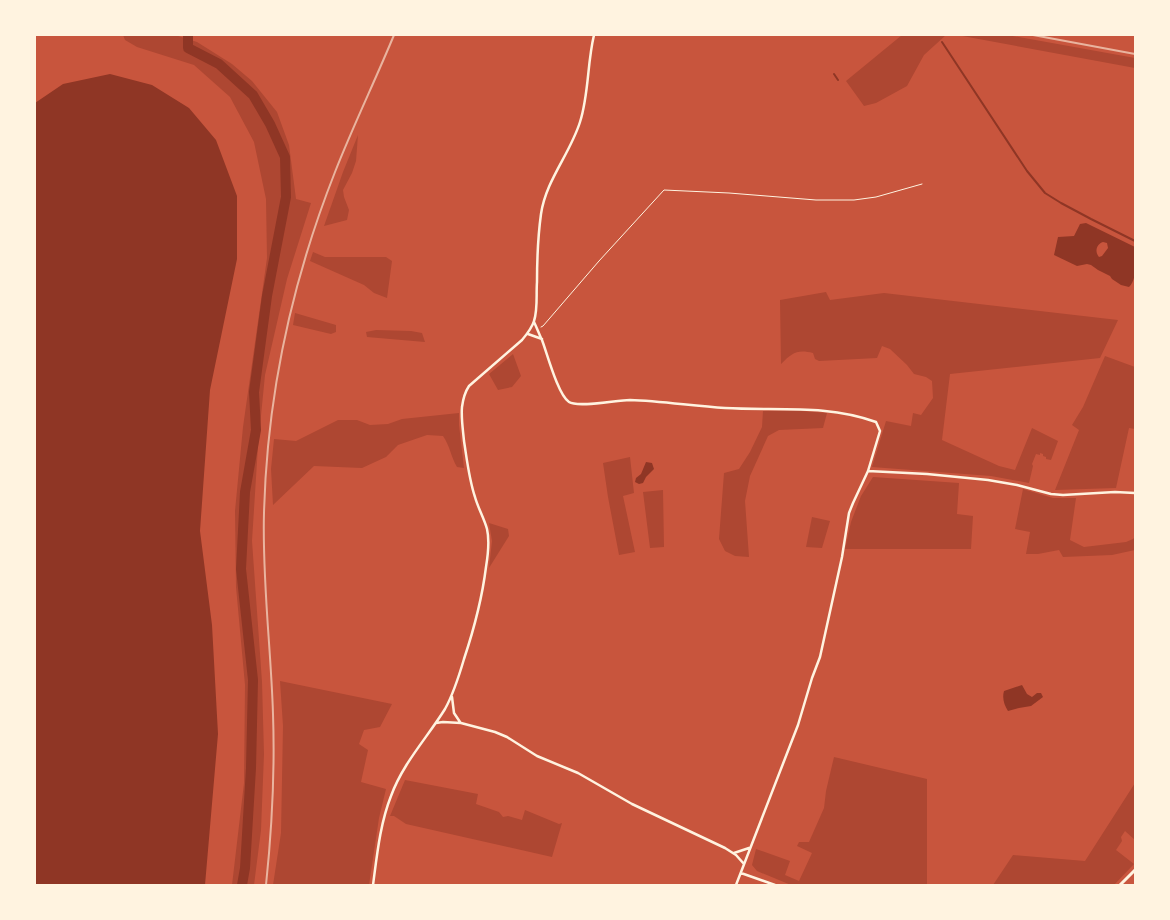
<svg xmlns="http://www.w3.org/2000/svg" width="1170" height="920" font-family="Raleway,sans-serif">
  <rect width="100%" height="100%" fill="#c8553d"/>
  <!-- green -->
  <path fill="#ae4732" d="M123 35H175L197 42 232 64 252 81 277 112 289 145 296 199 311 203 287 279 265 375 258 446 252 541 262 682 264 754 261 830 254 885H232L244 783 245 685 236 587 235 511 243 427 267 258 266 199 254 142 230 97 194 65 137 47 125 40Z
    M902 35H946L924 55 907 86 876 103 864 106 846 81Z
    M957 35H1007L1135 58V68Z
    M358 135 356 161 352 173 343 190 344 197 349 210 347 220 324 226 343 172Z
    M313 252 325 257H386L392 261 387 298 374 293 364 285 310 261Z
    M826 292 830 300 884 293 1118 320 1100 358 950 374 942 440 999 466 1015 470 1032 428 1058 441 1051 460 1046 459V457L1043 456V454L1040 453V455L1036 454 1032 464 1033 466 1029 483 991 476 872 467 886 421 911 426 913 413 921 415 933 398 932 381 926 377 914 374 907 365 890 349 882 346 877 358 819 361 815 359 813 353C797 349 792 353 781 364L780 300Z
    M295 313 336 325V332L331 334 293 325Z
    M376 330 411 331 422 333 425 342 367 337 366 332Z
    M513 354 521 376 512 387 498 390 489 374Z
    M1105 356 1135 367V429L1129 428 1116 488 1055 490 1079 430 1072 425 1083 407Z
    M763 411H801L827 413 823 428 779 430 768 436 750 476 745 501 749 557 735 556 725 551 719 539 724 473 739 469 750 452 762 427Z
    M459 413V425L464 468 457 467C451 457 450 446 443 436L427 435 398 445 386 457 362 468 314 466 273 505 271 469 274 439 296 441 338 420H357L370 425 388 424 402 419Z
    M630 457 634 493 623 496 635 552 619 555 608 497 603 463Z
    M873 477 959 483 957 514 973 516 971 549H845L851 522 861 496Z
    M1023 489 1053 498H1076L1070 540 1084 547 1126 542 1133 539 1135 537V550L1112 555 1063 557 1059 550 1038 554H1026L1030 532 1015 529Z
    M663 490 664 547 650 548 643 492Z
    M812 517 830 521 822 548 806 547Z
    M489 523 508 529 509 536 489 568 492 541Z
    M280 681 392 704 380 727 364 730 359 744 368 750 361 782 386 789 379 818 369 885H273L281 833 283 726Z
    M834 757 927 779V885H791L757 871 752 865 756 849 790 861 785 875 799 881 812 853 797 846 799 842H809L824 808 826 791Z
    M405 780 478 794 476 804 499 812 503 817 508 816 522 820 525 810 559 824 562 823 552 857 406 824 394 816H390Z
    M1135 783V840L1125 831 1121 837 1122 841 1116 850 1134 864 1114 885H993L1013 855 1085 861Z"/>
  <!-- water -->
  <path fill="#8f3625" fill-rule="evenodd" d="M110 74 152 85 189 108 216 140 237 196V259L210 390 200 531 212 625 218 734 205 885H35V103L63 84Z
    M1086 223 1135 247C1135 258 1138 279 1129 287L1121 285 1112 279 1110 276 1098 270 1091 265 1087 264 1077 266 1054 255 1058 237 1074 236 1080 224ZM1103 242 1107 243 1108 248 1102 256 1099 257C1094 251 1097 244 1103 242Z
    M646 462 652 463 654 469 646 477 643 483 639 484 635 482 636 478 641 474Z
    M1022 685 1027 694 1032 697 1037 693H1041L1043 697 1031 706 1019 708 1008 711C1004 705 1002 698 1004 691Z"/>
  <g fill="none" stroke-linecap="round" stroke-linejoin="round">
    <!-- stream -->
    <path stroke="#8f3625" stroke-width="2" d="M942 42 1027 171 1045 193 1061 203 1091 219 1135 241
      M834 74 838 80"/>
    <!-- river -->
    <path stroke="#8f3625" stroke-width="10" d="M188 35V48L219 64 253 95 270 124 285 157 286 197 267 296 254 392 256 430 245 492 241 569 253 680 251 768 245 868 242 885"/>
    <!-- path -->
    <path stroke="#fff3e0" stroke-width="1" d="M541 327 543 326 599 261 664 190 729 193 816 200H854L876 197 922 184"/>
    <!-- minor -->
    <path stroke="#fff3e0" stroke-width="2.5" d="M534 322C537 328 539 334 542 340 547 353 558 395 569 402 578 408 617 400 630 400 661 401 693 406 725 408 776 411 827 404 876 422L880 431 868 471 853 503 849 513 842 557 820 657 812 678 798 725 736 885
      M528 334 542 339
      M868 471 927 474 988 480 1017 485 1051 494 1063 495 1115 492 1135 493
      M452 697 454 713 460 722
      M436 723 443 722 461 723 495 732 507 737 537 756 578 773 632 804 725 848 736 855 744 864
      M734 853 749 848
      M741 873 775 885
      M373 885C377 855 380 824 391 796 403 763 427 738 445 709 454 693 459 676 464 659 474 629 482 599 486 567 488 555 490 542 487 529 484 518 478 508 475 497 469 479 467 460 464 441 463 430 461 418 462 407 463 399 465 392 469 386L522 340C527 334 532 328 534 321 538 309 536 294 537 282 537 259 538 236 541 214 546 180 570 154 580 122 589 94 587 64 594 35"/>
    <!-- tertiary -->
    <path stroke="#fff3e0" stroke-width="3" d="M1120 885 1135 870"/>
    <!-- rail -->
    <path stroke="#e9b49f" stroke-width="2" d="M1033 35 1135 54
      M266 885C272 828 275 771 273 714 271 647 262 581 264 513 267 396 292 281 335 172 353 126 375 81 394 35"/>
  </g>
  <!-- border -->
  <rect width="1170" height="920" fill="none" stroke="#fff3e0" stroke-width="72"/>
</svg>
